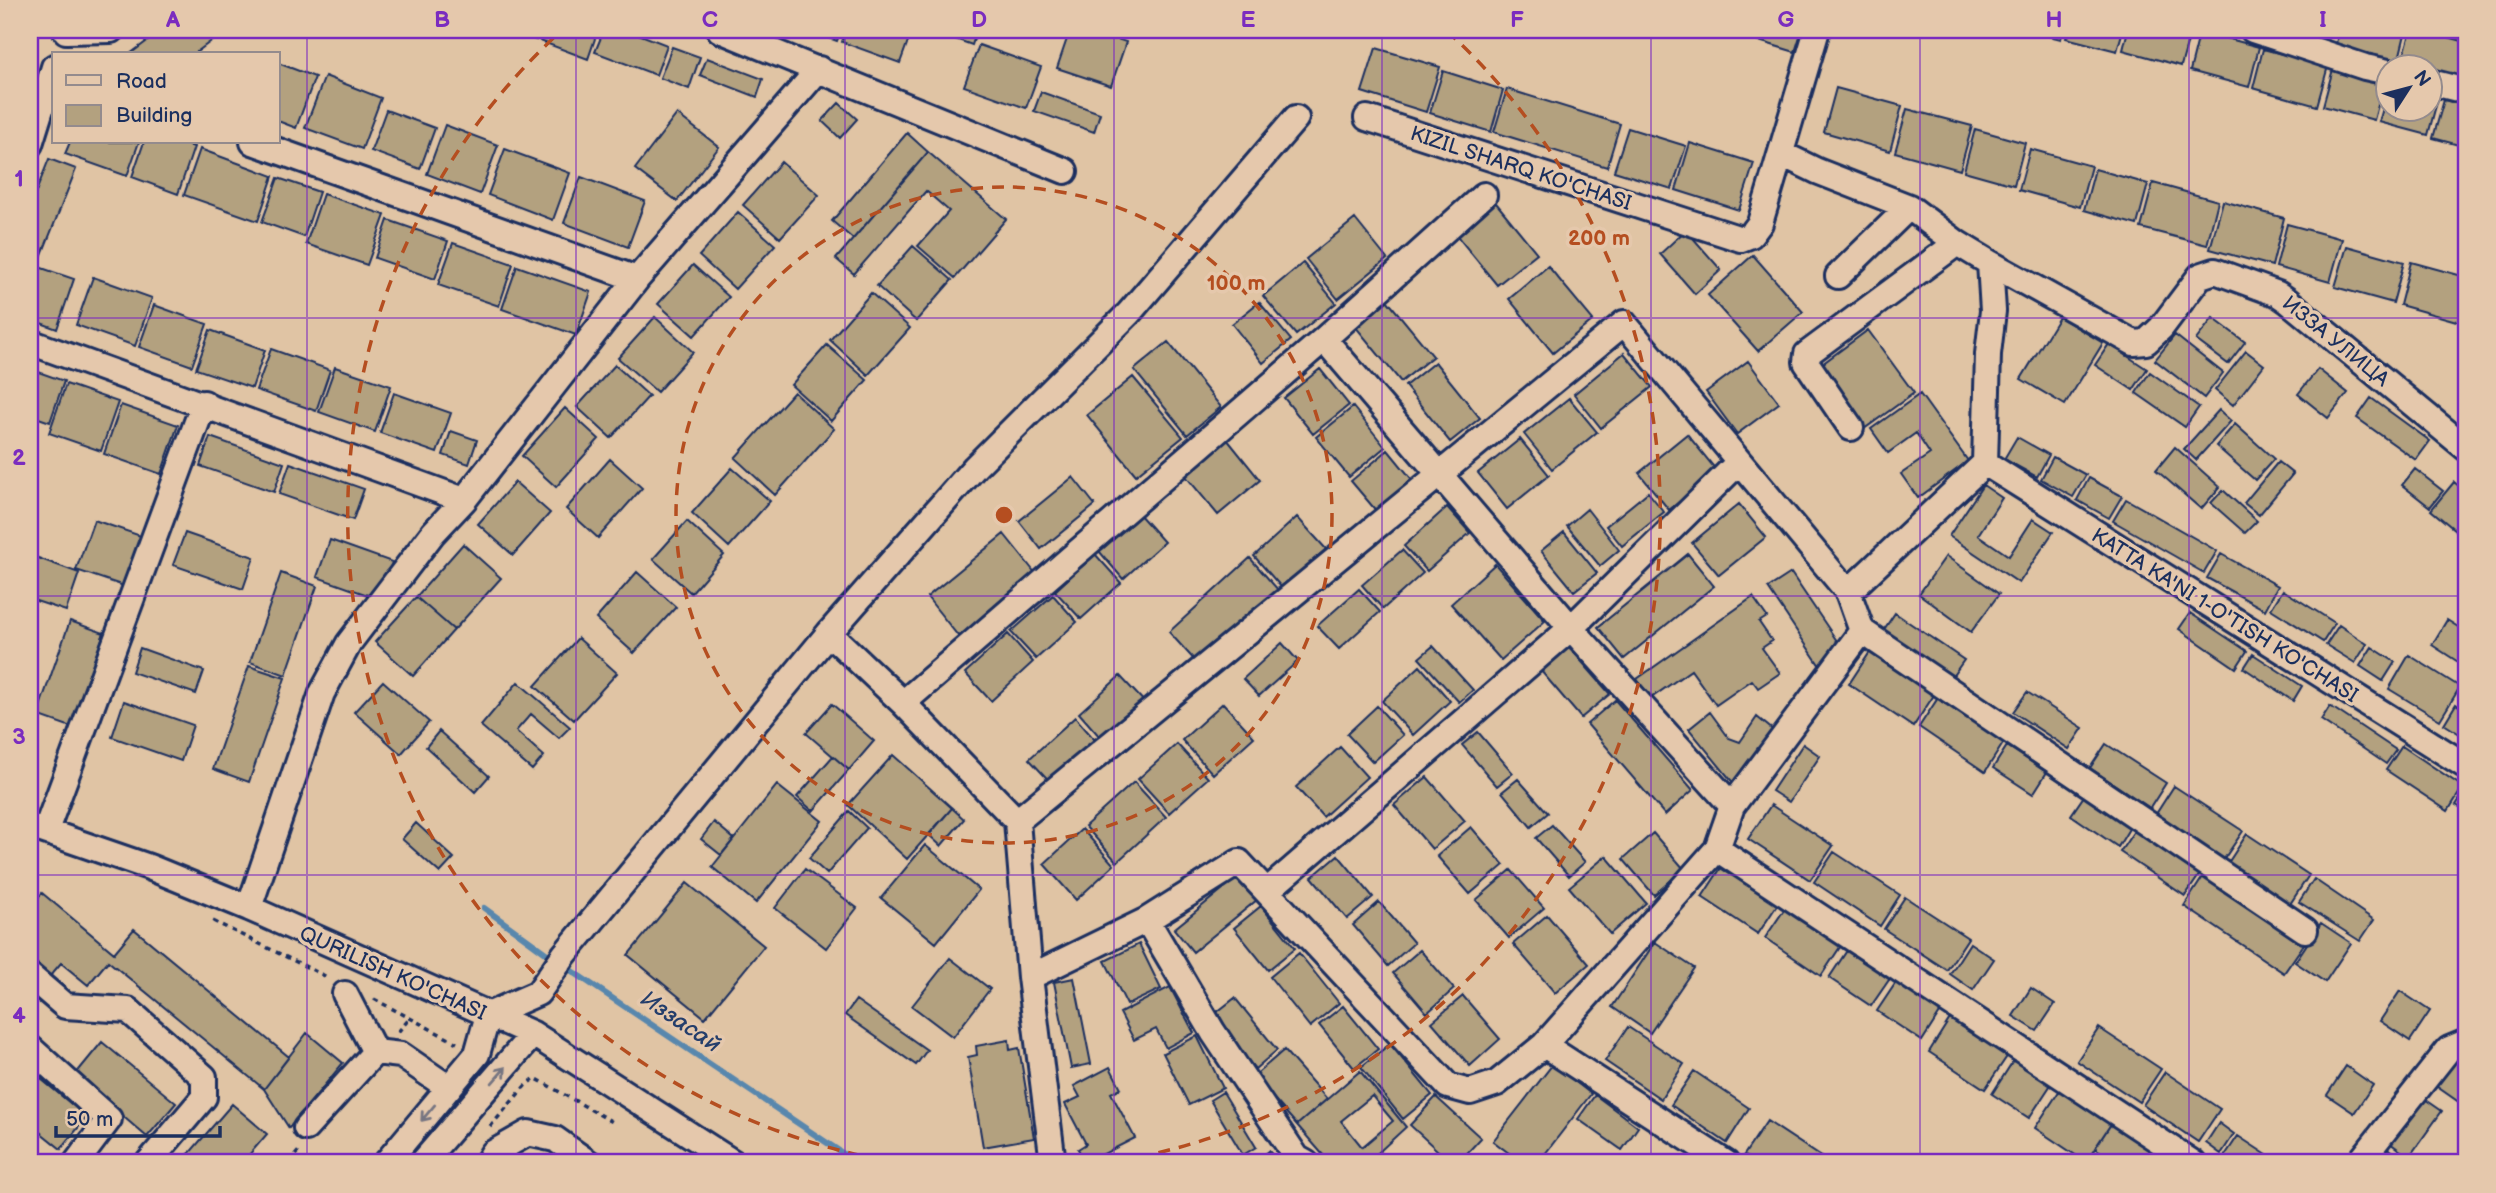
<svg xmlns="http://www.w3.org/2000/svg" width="2496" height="1193" font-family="'Balsamiq Sans',sans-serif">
  <rect width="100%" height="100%" fill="#e0c4a4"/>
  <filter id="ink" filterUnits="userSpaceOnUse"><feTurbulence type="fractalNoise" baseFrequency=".0143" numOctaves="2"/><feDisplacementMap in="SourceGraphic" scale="14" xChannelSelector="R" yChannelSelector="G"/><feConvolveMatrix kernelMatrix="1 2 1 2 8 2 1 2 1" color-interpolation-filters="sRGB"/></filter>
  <g filter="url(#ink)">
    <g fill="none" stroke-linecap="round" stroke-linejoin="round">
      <!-- stream -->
      <path stroke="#5987ad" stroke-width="6" d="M484 908 554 959
        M563 965 857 1163"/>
    </g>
    <!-- building -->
    <path fill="#b3a17f" stroke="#1b2f5e" stroke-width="2" fill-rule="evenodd" d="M162 30H226L194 54H130Z
      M509 30H540L536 40Z
      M544 30H598L588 59 540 41Z
      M604 30H628L667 45 656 75 595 52Z
      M805 30H841L837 41Z
      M846 30H912L900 63 842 42Z
      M930 30H977L972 45Z
      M1070 30H1091L1126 42 1111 86 1057 68Z
      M1737 30H1802L1795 52 1736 34Z
      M2025 30H2063L2061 39Z
      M2068 30H2123L2117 51 2066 38Z
      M2128 30H2191L2181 66 2123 50Z
      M2289 30H2315L2313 37Z
      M2339 30H2406L2398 63 2335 48Z
      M2411 30H2422L2466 42V76L2464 87 2430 78V66H2401Z
      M2200 31 2259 47 2249 87 2190 71Z
      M979 45 1041 67 1026 108 964 86Z
      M672 47 700 57 689 89 660 78Z
      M1376 48 1440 67 1426 112 1362 92Z
      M2263 49 2328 66 2317 106 2253 88Z
      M707 58 763 79 757 97 700 75Z
      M278 63 315 77 296 128 278 121Z
      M2333 69 2384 83 2374 120 2323 106Z
      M1443 71 1503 90 1491 132 1430 113Z
      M325 76 381 98 362 149 305 128Z
      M1836 88 1902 106 1890 151 1824 132Z
      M1507 89 1620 124 1607 167 1494 132Z
      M2388 91V108H2430V95L2438 98 2428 135 2379 122Z
      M1041 92 1100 113 1094 132 1034 111Z
      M2444 100 2466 106V147L2433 138Z
      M839 103 857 119 840 138 822 121Z
      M1907 109 1972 126 1960 170 1895 152Z
      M386 110 435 128 420 169 371 151Z
      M677 114 719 147 677 201 635 169Z
      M445 125 498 145 480 194 427 174Z
      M1628 128 1686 146 1672 189 1614 171Z
      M1975 129 2025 143 2014 185 1964 171Z
      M907 133 928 152 853 239 832 221Z
      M70 142H139L127 176 65 154Z
      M144 142H179L194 147 178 194 132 177Z
      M1690 143 1754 163 1739 210 1676 190Z
      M200 149 273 176 258 221 184 195Z
      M505 149 570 173 553 220 488 195Z
      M2030 149 2091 166 2080 207 2019 190Z
      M928 152 1006 219 955 278 918 246 949 211 926 191 854 274 836 259Z
      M49 159 76 169 37 267 30 264V207Z
      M781 162 819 195 780 238 743 205Z
      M2095 169 2148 184 2137 225 2084 210Z
      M581 177 645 201 628 247 564 223Z
      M278 178 319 192 304 237 262 222Z
      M2153 183 2218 201 2207 245 2141 228Z
      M323 194 385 215 367 265 306 244Z
      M1492 198 1537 253 1497 285 1453 231Z
      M2223 201 2284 218 2272 266 2210 249Z
      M738 212 775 245 735 289 699 256Z
      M1355 219 1387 259 1338 299 1306 259Z
      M388 220 448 241 435 279 375 258Z
      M2287 224 2342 239 2330 282 2276 267Z
      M1686 230 1721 270 1695 294 1660 254Z
      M453 243 513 264 499 306 438 285Z
      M913 246 952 280 916 321 877 286Z
      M2347 246 2404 262 2393 303 2335 287Z
      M1753 255 1803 312 1758 351 1708 295Z
      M2411 262 2466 277V298L2460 322 2400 305Z
      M1303 263 1336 303 1296 335 1263 296Z
      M30 264 74 279 57 329 30 319Z
      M693 265 729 297 694 336 658 304Z
      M517 266 591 292 576 335 502 309Z
      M1548 266 1593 320 1553 353 1509 299Z
      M93 277 152 298 135 346 76 325Z
      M871 293 910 328 868 375 830 340Z
      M1382 294 1433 356 1401 382 1350 320Z
      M1259 302 1291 340 1263 363 1232 324Z
      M154 305 207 324 192 366 139 347Z
      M655 317 693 352 657 392 618 358Z
      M2059 317 2103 343 2065 405 2021 379Z
      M2213 318 2245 342 2228 364 2196 340Z
      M210 330 265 350 252 388 196 369Z
      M1868 330 1914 393 1864 429 1818 367Z
      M2175 335 2223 373 2204 398 2155 360Z
      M1168 342 1221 407 1187 435 1134 370Z
      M2109 344 2147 369 2133 390 2095 365Z
      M827 345 867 380 831 421 791 385Z
      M271 349 330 370 316 411 256 390Z
      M2246 351 2264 365 2233 405 2215 390Z
      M1624 353 1652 387 1601 428 1574 394Z
      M1748 361 1779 403 1737 434 1706 392Z
      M1435 362 1480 418 1450 442 1405 386Z
      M615 365 649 396 611 438 577 407Z
      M335 367 391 386 375 432 319 412Z
      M30 369 64 381 50 422 30 415Z
      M1320 369 1349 405 1313 434 1284 398Z
      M2318 369 2348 393 2328 418 2298 394Z
      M2150 372 2199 407 2185 427 2136 393Z
      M1133 377 1183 437 1136 475 1087 415Z
      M66 384 118 402 101 451 49 433Z
      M794 392 834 429 775 495 735 458Z
      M394 393 451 413 437 453 380 433Z
      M1920 394 1968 461 1918 498 1901 474 1930 454 1916 433 1888 453 1871 429Z
      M1569 398 1597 432 1552 469 1524 434Z
      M2371 398 2430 441 2416 460 2357 418Z
      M121 405 178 425 161 474 104 454Z
      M1353 407 1385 447 1349 477 1316 437Z
      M565 408 599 439 556 487 522 456Z
      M2219 410 2231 421 2196 460 2184 449Z
      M2235 424 2274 459 2255 480 2216 446Z
      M451 431 477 440 469 464 443 455Z
      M1687 434 1717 471 1669 510 1639 473Z
      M210 437 284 463 274 492 200 466Z
      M2017 437 2049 455 2037 477 2004 459Z
      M1227 439 1260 480 1218 515 1184 474Z
      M1520 439 1549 475 1507 509 1478 473Z
      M2175 447 2220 487 2201 509 2156 470Z
      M1388 450 1415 483 1378 513 1351 481Z
      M2053 457 2086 475 2073 497 2041 479Z
      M610 459 642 488 598 538 566 509Z
      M2278 462 2293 474 2259 515 2244 503Z
      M290 463 364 489 353 520 279 494Z
      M732 468 770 501 729 547 692 513Z
      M2415 469 2443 491 2430 507 2402 485Z
      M1073 477 1095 505 1041 549 1019 521Z
      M2089 478 2122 496 2109 518 2077 500Z
      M515 482 550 513 513 555 478 524Z
      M2454 482 2466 492V528L2461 535 2431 510Z
      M1983 485 2002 498 1978 535 2009 556 2033 519 2053 532 2019 583 1949 536Z
      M2223 490 2257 521 2245 533 2211 503Z
      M1648 492 1664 512 1622 546 1606 526Z
      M2126 499 2217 551 2204 573 2113 521Z
      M1739 504 1766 537 1719 575 1692 543Z
      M1447 507 1470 533 1427 571 1404 546Z
      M1587 509 1619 550 1600 566 1567 526Z
      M1139 514 1164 542 1123 579 1099 551Z
      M1297 517 1326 549 1282 588 1254 556Z
      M94 520 141 536 124 586 76 570Z
      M687 521 724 555 691 593 653 559Z
      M1564 532 1597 573 1574 591 1541 551Z
      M185 533 254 557 243 589 173 565Z
      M1004 534 1036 574 959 637 927 597Z
      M330 540 392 562 379 599 317 577Z
      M463 544 501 578 454 630 416 597Z
      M1402 550 1423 573 1383 609 1362 585Z
      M1095 554 1121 583 1081 619 1055 591Z
      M1688 554 1714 586 1624 659 1598 627Z
      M2221 554 2278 586 2265 610 2207 578Z
      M30 555 79 573 66 611 30 599Z
      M1946 556 1999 594 1971 632 1919 594Z
      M1250 558 1279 591 1198 664 1169 632Z
      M1495 564 1545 621 1501 660 1451 604Z
      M637 572 676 607 634 653 596 619Z
      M281 573 317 586 286 675 250 662Z
      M1791 573 1837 641 1822 669 1768 588Z
      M1359 589 1380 612 1339 649 1317 626Z
      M2283 590 2335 623 2323 642 2271 609Z
      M1053 595 1077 622 1036 659 1011 632Z
      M416 597 454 630 413 676 375 642Z
      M1753 597 1767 617 1759 622 1772 641 1762 648 1780 673 1758 688 1752 680 1716 705 1691 670 1651 698 1637 679Z
      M1895 613 1964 660 1949 681 1881 634Z
      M2190 613 2247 651 2236 668 2179 629Z
      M2447 620 2466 632V667L2432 645Z
      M70 621 104 633 71 727 37 715Z
      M2339 625 2367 644 2355 663 2326 645Z
      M1008 634 1033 662 991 701 965 673Z
      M578 638 617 673 574 720 535 686Z
      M1282 643 1298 661 1259 696 1243 679Z
      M1433 646 1473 690 1459 702 1419 658Z
      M1569 647 1610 694 1581 718 1541 671Z
      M2372 647 2395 662 2383 681 2360 666Z
      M140 648 204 671 196 694 132 672Z
      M1870 652 1934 695 1913 727 1849 684Z
      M2253 654 2302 686 2293 701 2244 668Z
      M2409 655 2460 687 2440 720 2389 689Z
      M249 666 285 678 249 782 213 769Z
      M1420 666 1450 701 1413 735 1382 701Z
      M1120 676 1149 707 1107 745 1079 713Z
      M383 681 429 722 401 754 354 712Z
      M518 682 570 727 559 738 531 714 516 731 544 756 532 770 481 726Z
      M2027 692 2083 728 2069 749 2013 712Z
      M1938 698 2004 742 1985 772 1919 727Z
      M1615 700 1693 790 1665 815 1587 724Z
      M124 701 193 725 181 761 112 737Z
      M1223 703 1254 737 1213 774 1182 740Z
      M832 704 874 741 849 770 806 733Z
      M2456 704 2466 711V738L2444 724Z
      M1377 706 1403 735 1373 762 1347 734Z
      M2330 706 2396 750 2386 764 2321 720Z
      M1710 712 1729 738 1740 742 1757 717 1774 731 1735 785 1689 729Z
      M1075 717 1101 747 1056 788 1029 759Z
      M439 731 489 776 475 792 426 747Z
      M1478 732 1513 773 1497 786 1462 745Z
      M1177 744 1208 778 1169 813 1138 779Z
      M1803 744 1820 756 1789 802 1772 791Z
      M2106 744 2166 783 2150 808 2090 768Z
      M2007 746 2047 772 2033 794 1993 768Z
      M2402 746 2463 787 2448 811 2386 770Z
      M1340 747 1367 777 1323 817 1296 787Z
      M893 755 952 808 907 859 848 805Z
      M833 756 849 770 813 811 797 797Z
      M1427 777 1465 821 1432 849 1394 805Z
      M1518 779 1548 813 1531 827 1502 792Z
      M1134 782 1166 817 1117 862 1085 826Z
      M777 785 822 821 756 903 712 867Z
      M2174 786 2243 831 2224 859 2156 814Z
      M2466 790V811L2456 805Z
      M2084 796 2130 827 2118 847 2071 815Z
      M1771 805 1833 846 1810 880 1748 839Z
      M952 808 964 819 941 846 929 835Z
      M849 811 867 828 827 874 809 858Z
      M714 822 734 839 721 855 701 839Z
      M416 823 454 858 440 873 402 839Z
      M1552 825 1585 862 1569 876 1536 838Z
      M1471 827 1504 865 1470 894 1437 856Z
      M1082 829 1114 865 1076 900 1044 864Z
      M2134 831 2200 874 2185 896 2120 852Z
      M1653 833 1684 869 1654 895 1623 859Z
      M2247 834 2309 875 2290 904 2228 863Z
      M925 845 979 890 936 943 881 898Z
      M1834 852 1900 895 1880 926 1814 882Z
      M1338 855 1373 897 1347 919 1312 877Z
      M1606 856 1646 903 1610 934 1569 887Z
      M1725 862 1781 899 1758 934 1702 897Z
      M805 869 857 908 826 948 775 908Z
      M1511 870 1544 908 1509 938 1476 900Z
      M1239 876 1258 899 1193 952 1174 929Z
      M2203 877 2304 944 2284 973 2184 906Z
      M2314 879 2374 920 2360 941 2299 902Z
      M687 883 764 946 705 1018 628 955Z
      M42 893 114 953 134 929 289 1057 264 1089 108 961 88 985 61 963 50 976 30 960V908Z
      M1905 897 1968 938 1947 970 1884 929Z
      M1379 902 1414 943 1388 966 1353 925Z
      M1788 904 1844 941 1821 976 1765 938Z
      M1261 906 1295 948 1268 970 1234 928Z
      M1547 915 1589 964 1555 993 1513 944Z
      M2321 923 2351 943 2325 982 2295 962Z
      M1655 942 1694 968 1650 1033 1612 1007Z
      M1970 943 1994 959 1973 990 1950 974Z
      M1139 944 1161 989 1127 1005 1105 961Z
      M1850 946 1893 974 1871 1006 1829 978Z
      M1420 950 1454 989 1427 1013 1393 973Z
      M1299 953 1339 1003 1310 1027 1270 977Z
      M950 958 990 989 953 1037 912 1006Z
      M1074 978 1091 1064 1071 1068 1054 982Z
      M1899 978 1943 1008 1922 1041 1877 1011Z
      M1170 987 1194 1033 1166 1048 1156 1029 1134 1040 1120 1013Z
      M2031 988 2055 1004 2037 1031 2013 1016Z
      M2400 991 2430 1011 2410 1041 2380 1021Z
      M1463 996 1500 1039 1470 1066 1432 1022Z
      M1235 998 1277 1050 1255 1069 1212 1016Z
      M856 1000 927 1050 916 1065 845 1015Z
      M1343 1006 1378 1049 1354 1068 1319 1025Z
      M1951 1017 2008 1055 1985 1089 1929 1052Z
      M1628 1027 1684 1064 1661 1099 1605 1061Z
      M2099 1028 2161 1069 2139 1102 2077 1061Z
      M307 1033 343 1063 289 1128 264 1089Z
      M1197 1036 1223 1088 1189 1105 1163 1053Z
      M1009 1040 1010 1050 1019 1048 1034 1138 983 1147 968 1057 977 1055 976 1046Z
      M102 1042 176 1103 147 1137 75 1075Z
      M1390 1044 1432 1095 1403 1119 1361 1067Z
      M1284 1050 1327 1099 1297 1125 1254 1076Z
      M2451 1057 2466 1067V1107L2433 1084Z
      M2015 1058 2052 1083 2029 1118 1992 1094Z
      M1553 1064 1591 1094 1538 1163H1522L1493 1141Z
      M2346 1066 2373 1085 2354 1113 2327 1095Z
      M1110 1067 1121 1088 1111 1093 1135 1138 1086 1163 1078 1149 1086 1144 1065 1104 1080 1097 1074 1086Z
      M30 1070 87 1117 61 1149 30 1124Z
      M1360 1071 1406 1127 1367 1163H1330L1297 1125ZM1372 1096 1393 1121 1362 1147 1341 1121Z
      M1694 1071 1749 1108 1727 1143 1671 1105Z
      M2165 1072 2220 1109 2198 1142 2143 1105Z
      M2060 1090 2111 1124 2086 1162 2035 1128Z
      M1223 1092 1256 1147 1243 1155 1210 1100Z
      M1595 1095 1638 1127 1622 1150 1578 1119Z
      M2419 1095 2442 1111 2409 1157 2386 1140Z
      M1436 1097 1481 1138 1458 1163H1451L1410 1125Z
      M232 1104 267 1134 242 1163H181Z
      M1767 1121 1823 1158 1819 1163H1756L1744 1155Z
      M2219 1123 2234 1134 2221 1154 2206 1143Z
      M2111 1124 2163 1159 2160 1163H2118L2095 1148Z
      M2238 1136 2273 1159 2271 1163H2233L2224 1157Z
      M2383 1145 2405 1161 2403 1163H2370Z
      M1269 1151 1279 1163H1254Z"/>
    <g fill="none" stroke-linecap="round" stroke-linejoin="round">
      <!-- minor casing -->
      <g stroke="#1b2f5e" stroke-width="30">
        <path id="minor" d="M720 30 1065 171
          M2253 30 2365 67 2388 72
          M66 31 111 30
          M2430 82 2466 91
          M1367 118 1741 239 1751 235 1760 223 1817 30
          M253 142 637 279
          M30 144 54 67
          M1782 154 1817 171 1909 207 1957 243 1990 263 1993 311 1988 354 1985 463
          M1990 263 2134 343 2146 342 2161 328 2200 276 2215 271 2278 294 2288 301 2466 448
          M1838 276 1909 207
          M1324 339 1571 628 1732 806
          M30 342 464 500 637 279 819 69
          M1851 428 1806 362 1807 354 1957 243
          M1985 463 2466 766
          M1848 592 1985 463
          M829 633 903 703 1017 821
          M903 703 1324 339 1484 195
          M30 826 149 867 249 908 533 1034 734 1163
          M46 830 204 403
          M1717 849 2193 1163
          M1267 891 1571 628 1739 462
          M249 908 322 693 349 643 433 533 464 500
          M1147 920 1213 1032 1297 1158 1306 1163
          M30 976 65 1006 128 1010 204 1077V1097L148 1163
          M1030 977 1147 920 1239 862 1448 1086 1470 1092 1497 1083 1544 1045 1726 1163
          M345 994 375 1052
          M488 1015 538 993 564 955 829 633 975 467 1129 313 1296 118
          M1544 1045 1717 849 1732 806 1862 631
          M30 1048 109 1119 76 1163
          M306 1128 375 1052 401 1055 449 1088
          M386 1163 477 1054 488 1015
          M422 1163 533 1034
          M487 1163 493 1153 528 1133 555 1139 589 1163
          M1053 1163 1030 977 1017 821 1624 323 1848 592 1862 631 2305 930
          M2359 1163 2449 1049 2466 1042"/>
      </g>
      <!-- path -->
      <path stroke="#1b2f5e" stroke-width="3.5" stroke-dasharray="5 5" stroke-linecap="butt" d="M213 921 329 978
        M374 999 457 1043
        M398 1032 410 1018
        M490 1127 525 1086 535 1078 616 1124
        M289 1163 301 1148"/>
      <!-- minor -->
      <use href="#minor" stroke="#e5c8ac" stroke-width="24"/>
    </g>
    <!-- one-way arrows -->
    <defs><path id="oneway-shaft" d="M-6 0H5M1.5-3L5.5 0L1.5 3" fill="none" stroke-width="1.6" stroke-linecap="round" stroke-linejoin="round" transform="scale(1.75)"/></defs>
    <g stroke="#767481">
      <use href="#oneway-shaft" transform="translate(499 1075) rotate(-49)"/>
      <use href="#oneway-shaft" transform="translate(428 1113) rotate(130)"/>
    </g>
  </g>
  <!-- grid -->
  <path fill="none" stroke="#7b2cbf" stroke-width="2" stroke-opacity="0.55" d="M307 30V1163M576 30V1163M845 30V1163M1114 30V1163M1382 30V1163M1651 30V1163M1920 30V1163M2189 30V1163M30 318H2466M30 596H2466M30 875H2466"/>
  <!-- distance rings -->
  <g fill="none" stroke="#b54e20" stroke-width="3.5" stroke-dasharray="12 9">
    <circle cx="1004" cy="515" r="328"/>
    <path d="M901 1163A656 656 0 0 1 561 31M1447 31A656 656 0 0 1 1107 1163"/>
  </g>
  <g text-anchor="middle" stroke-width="7" stroke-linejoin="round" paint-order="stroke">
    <!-- street labels -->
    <g font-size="21" fill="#1b2f5e" stroke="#e5c8ac">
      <text transform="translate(1521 168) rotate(18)" y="7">KIZIL SHARQ KO'CHASI</text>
      <text transform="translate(2336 341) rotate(39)" y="7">ИЗЗА УЛИЦА</text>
      <text transform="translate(2225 615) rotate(32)" y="7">KATTA KA'NI 1-O'TISH KO'CHASI</text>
      <text transform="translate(393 973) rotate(24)" y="7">QURILISH KO'CHASI</text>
    </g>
    <!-- water labels -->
    <g font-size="23" font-style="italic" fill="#253e6b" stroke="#e5c8ac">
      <text transform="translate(681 1021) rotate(34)" y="8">Иззасай</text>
    </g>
  </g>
  <circle cx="1004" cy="515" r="10" fill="#b54e20" stroke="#e5c8ac" stroke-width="3.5"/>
  <g font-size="21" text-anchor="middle" font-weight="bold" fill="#b54e20" stroke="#e5c8ac" stroke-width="7" stroke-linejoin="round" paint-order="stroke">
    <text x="1599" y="245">200 m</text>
    <text x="1236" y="290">100 m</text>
  </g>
  <!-- margin -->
  <rect width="2496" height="1193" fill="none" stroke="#e5c8ac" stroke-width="77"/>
  <!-- legend -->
  <rect x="52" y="52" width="228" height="91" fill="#e5c8ac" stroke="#948b8d" stroke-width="2"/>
  <rect x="66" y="75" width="35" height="10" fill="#e5c8ac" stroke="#948b8d" stroke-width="2"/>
  <text x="116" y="88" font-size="21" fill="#1b2f5e">Road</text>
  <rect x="66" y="105" width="35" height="21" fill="#b3a17f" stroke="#948b8d" stroke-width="2"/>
  <text x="116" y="122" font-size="21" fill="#1b2f5e">Building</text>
  <!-- north arrow -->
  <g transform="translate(2409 88) rotate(54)"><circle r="33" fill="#e5c8ac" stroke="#948b8d" stroke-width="2"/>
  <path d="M0-5L12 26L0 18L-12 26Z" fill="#1b2f5e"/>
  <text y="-10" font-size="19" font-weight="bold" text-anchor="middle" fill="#1b2f5e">N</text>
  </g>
  <!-- scale -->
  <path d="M56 1126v10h164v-10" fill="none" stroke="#1b2f5e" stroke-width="3.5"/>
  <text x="66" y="1126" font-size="21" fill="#1b2f5e" stroke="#e5c8ac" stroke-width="5" paint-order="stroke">50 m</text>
  <rect x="38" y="38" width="2420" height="1116" fill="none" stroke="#7b2cbf" stroke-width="2.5"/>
  <g font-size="23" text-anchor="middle" font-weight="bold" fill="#7b2cbf">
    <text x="173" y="27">A</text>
    <text x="442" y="27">B</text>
    <text x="710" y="27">C</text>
    <text x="979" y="27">D</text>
    <text x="1248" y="27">E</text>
    <text x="1517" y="27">F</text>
    <text x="1786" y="27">G</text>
    <text x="2054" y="27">H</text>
    <text x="2323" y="27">I</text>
    <text x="19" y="186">1</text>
    <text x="19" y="465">2</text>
    <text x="19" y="744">3</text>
    <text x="19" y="1023">4</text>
  </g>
</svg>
